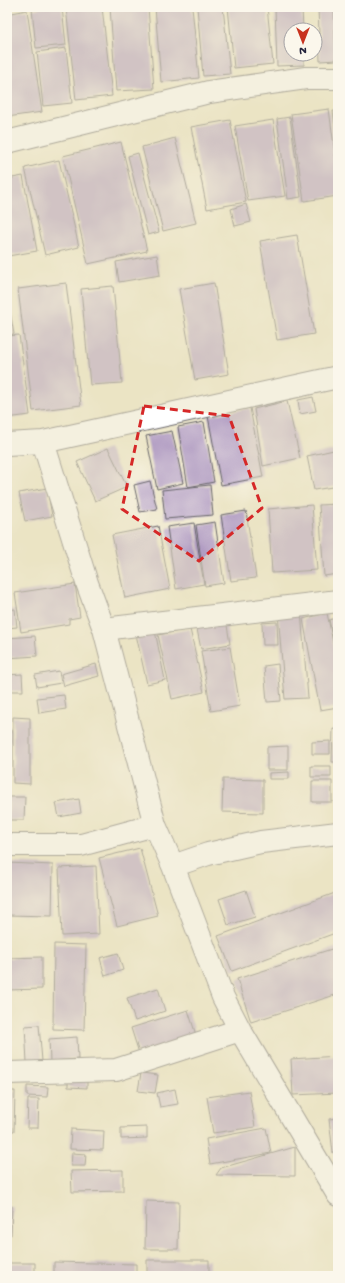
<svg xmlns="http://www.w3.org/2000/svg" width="345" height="1283" font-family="'Gochi Hand',sans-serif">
  <rect width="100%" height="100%" fill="#fbf7ec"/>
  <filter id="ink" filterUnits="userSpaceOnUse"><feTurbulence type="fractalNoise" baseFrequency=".025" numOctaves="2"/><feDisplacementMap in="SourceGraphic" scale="8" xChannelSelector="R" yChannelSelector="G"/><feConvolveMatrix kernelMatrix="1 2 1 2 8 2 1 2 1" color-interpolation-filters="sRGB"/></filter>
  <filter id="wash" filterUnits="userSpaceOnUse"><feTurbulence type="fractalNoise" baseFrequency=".012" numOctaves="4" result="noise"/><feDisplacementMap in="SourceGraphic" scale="16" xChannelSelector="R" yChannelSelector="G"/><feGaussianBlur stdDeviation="0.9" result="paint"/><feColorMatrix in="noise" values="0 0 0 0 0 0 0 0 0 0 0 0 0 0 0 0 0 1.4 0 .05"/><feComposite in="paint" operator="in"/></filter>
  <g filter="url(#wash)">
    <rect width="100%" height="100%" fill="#ebe4c4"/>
    <g id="blocks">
      <!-- building -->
      <path fill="#b19cc3" d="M48 7H62L66 45 36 48 32 9Z
        M66 7H102L112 96 76 100Z
        M110 7H148L154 89 116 91Z
        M155 7H192L199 78 161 82Z
        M197 7H223L230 74 203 76Z
        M228 7H267L273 64 234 68Z
        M275 7H302L303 30H291V54H304V65L277 66Z
        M318 7H334L336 60 320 61Z
        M27 10 42 112 7 117V14Z
        M66 48 72 103 43 106 37 52Z
        M329 109 338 176V196L304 201 291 114Z
        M333 111H338V144H337Z
        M290 117 301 197 288 199 277 119Z
        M230 120 246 202 207 209 191 127Z
        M273 120 285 196 248 201 235 126Z
        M175 138 196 223 163 231 142 147Z
        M121 142 147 251 88 264 63 156Z
        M138 153 159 232 148 235 128 156Z
        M59 160 79 247 45 255 25 168Z
        M23 176 37 251 8 256 7 249V179Z
        M246 204 251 222 235 226 231 209Z
        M297 235 314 334 277 340 260 241Z
        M157 255 160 275 119 282 116 262Z
        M66 283 81 405 33 411 18 289Z
        M214 283 229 374 195 380 179 289Z
        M113 286 122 383 90 385 81 289Z
        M7 294 14 334 7 335Z
        M19 335 30 415 7 418V336Z
        M313 397 316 411 300 414 298 400Z
        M287 401 300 458 263 466 254 409Z
        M250 408 263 477 221 485 208 416Z
        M204 422 214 482 188 487 178 427Z
        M172 431 183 483 157 489 146 436Z
        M108 448 127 487 95 501 77 462Z
        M338 449V486L314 490 307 456Z
        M150 481 157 509 140 512 134 485Z
        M210 485 213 515 165 519 162 490Z
        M47 488 52 516 25 521 19 493Z
        M338 504V574L324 576 319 505Z
        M312 505 317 570 272 573 268 509Z
        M246 511 256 578 231 581 221 515Z
        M215 522 224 583 205 586 196 525Z
        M194 523 204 584 176 589 167 527Z
        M158 526 170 589 125 598 112 535Z
        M75 584 80 617 69 619V624L21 632 15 593Z
        M15 609 17 627 7 628V610Z
        M301 612 308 698 285 699 278 613Z
        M327 613 338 667V707L320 710 303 619Z
        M338 617V655H337L329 620Z
        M226 619 230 644 201 649 196 624Z
        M277 622 278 645H263L262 623Z
        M154 626 165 680 147 684 135 630Z
        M190 629 204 692 172 699 158 635Z
        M35 636 37 656 7 658V638Z
        M230 647 240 706 211 711 201 651Z
        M96 664 99 676 64 686 61 674Z
        M278 664 281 701 267 702 264 666Z
        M59 671 61 683 37 687 35 675Z
        M22 674 23 691H7V675Z
        M64 695 66 709 39 713 37 698Z
        M13 717 30 718V784L13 783Z
        M7 728H10L11 743 7 744Z
        M333 729 338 730V762H332Z
        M330 741V754H312V742Z
        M288 746V770H267V747Z
        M311 766H331V777H311Z
        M289 772V779H269V773Z
        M223 779 263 780V813L222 812Z
        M312 781H332V802H312Z
        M9 797H25L24 820H8Z
        M79 799 81 813 59 817 56 803Z
        M140 848 158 916 117 926 99 858Z
        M7 863 53 865 52 916 7 915Z
        M96 866 99 934 62 936 59 868Z
        M246 890 255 917 228 925 219 899Z
        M335 893 338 901V932L232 971 218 936Z
        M54 944 86 945 84 1030 53 1029Z
        M338 947V994L251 1022 237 979Z
        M118 953 123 970 105 976 100 958Z
        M42 957V989L7 990V958Z
        M158 988 165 1011 135 1021 127 998Z
        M188 1010 196 1035 139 1053 131 1028Z
        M39 1025 42 1061 27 1062 25 1026Z
        M77 1037 78 1059 50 1061 49 1039Z
        M338 1056V1093L293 1095 291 1059Z
        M141 1073 158 1075 155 1093 138 1091Z
        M68 1075H87V1088L68 1087Z
        M27 1086 48 1087 47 1097 27 1096Z
        M175 1089 178 1104 160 1107 157 1093Z
        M7 1091H15L14 1131H7Z
        M249 1091 255 1127 213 1133 207 1097Z
        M28 1099H39L38 1128H27Z
        M338 1118V1153H333L329 1119Z
        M147 1127V1138L121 1139V1128Z
        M266 1128 271 1153 210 1164 206 1139Z
        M71 1129 104 1131 103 1150 70 1149Z
        M295 1147V1176L216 1175 221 1168Z
        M72 1153 86 1154 85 1166H71Z
        M123 1170V1191L72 1192 71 1171Z
        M146 1201 179 1202 178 1249H145Z
        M7 1206H12L11 1235H7Z
        M147 1260H209V1276H147Z
        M54 1262 136 1264V1276H54Z
        M7 1263H35V1276H7Z"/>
    </g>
  </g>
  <g filter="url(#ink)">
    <use href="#blocks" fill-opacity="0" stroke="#68666b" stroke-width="1"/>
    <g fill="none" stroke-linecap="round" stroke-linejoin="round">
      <!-- minor casing -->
      <g stroke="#68666b" stroke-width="24">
        <path id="minor" d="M7 142 209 92 306 78H338
          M43 442 87 583 104 629 155 825 173 866 223 997 240 1030 338 1195
          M7 444 43 442 338 377
          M104 629 338 601
          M7 845H81L155 825
          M173 866 208 854 261 842 338 833
          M7 1073 116 1070 240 1030"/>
      </g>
      <!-- minor -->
      <use href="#minor" stroke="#fff" stroke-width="22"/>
    </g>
  </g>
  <!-- marked area -->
  <path d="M0 0H345V1283H0ZM144 406 229 416 262 508 199 561 122 509Z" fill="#ebe4c4" fill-opacity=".55" fill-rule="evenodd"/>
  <path fill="none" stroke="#d62828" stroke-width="3" stroke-dasharray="8 5" stroke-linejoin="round" d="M144 406 229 416 262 508 199 561 122 509Z"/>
  <!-- margin -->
  <rect width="345" height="1283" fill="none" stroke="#fbf7ec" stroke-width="24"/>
  <!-- north arrow -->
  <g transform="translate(303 42) rotate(180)"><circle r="19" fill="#fbf7ec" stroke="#a4a2a5"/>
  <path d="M0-3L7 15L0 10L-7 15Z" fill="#c8321e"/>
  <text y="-6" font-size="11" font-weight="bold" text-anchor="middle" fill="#22223b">N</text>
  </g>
</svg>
